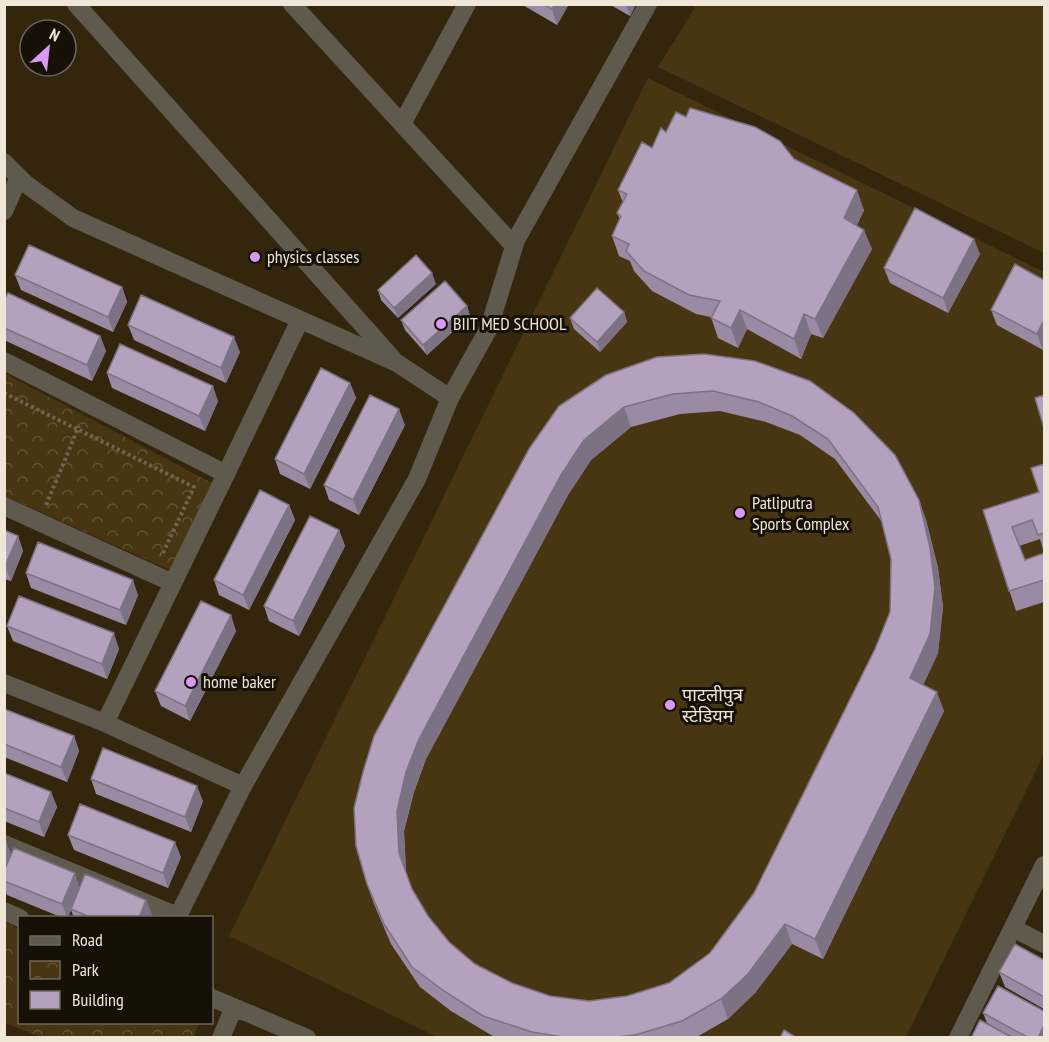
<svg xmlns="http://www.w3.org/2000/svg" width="1049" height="1042" font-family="'PT Sans Narrow','Noto Sans Devanagari',sans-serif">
  <defs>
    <pattern id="park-crowns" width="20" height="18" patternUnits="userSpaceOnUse" patternTransform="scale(1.5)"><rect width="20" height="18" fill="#483612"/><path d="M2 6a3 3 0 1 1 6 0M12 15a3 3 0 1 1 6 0" fill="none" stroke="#635334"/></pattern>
  </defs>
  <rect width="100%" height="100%" fill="#33260d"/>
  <!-- grass -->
  <path fill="#483612" d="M697 4 1044 5V253L658 67Z
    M648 78 1044 272V754L906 1037H437L229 936Z"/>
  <!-- park -->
  <path fill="url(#park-crowns)" d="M4 373 212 483 170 570 5 496Z
    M5 922 19 929 20 1022 199 1023 194 1037H41L5 1023Z"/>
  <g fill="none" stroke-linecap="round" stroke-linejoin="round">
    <!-- path -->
    <path stroke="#6f644e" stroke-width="4" stroke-dasharray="3 3" stroke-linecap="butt" d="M4 393 194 487 162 555 160 554
      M46 505 79 426"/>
    <!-- minor -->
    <path stroke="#605a4e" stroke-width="18" d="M76 4 393 359
      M292 4 514 246
      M402 124 467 4
      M4 162 26 184 73 218 397 363 450 398
      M4 211 19 177
      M4 361 226 474 105 723
      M226 474 300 320
      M4 506 173 583
      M4 683 105 723 243 786
      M4 844 178 916
      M4 911 20 918
      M177 918 243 786 417 479 450 398 489 328 516 240 648 4
      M1013 928 1044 944
      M212 998 307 1038
      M221 1038 234 1007
      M958 1038 1044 865"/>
  </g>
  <!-- wall -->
  <path fill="#9a8aa3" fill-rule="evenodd" d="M521 4H569L557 25Z
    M609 4H636L630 16Z
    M666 132 794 159 864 210 857 225 872 249 823 338 811 334 801 359 747 329 738 348 718 338 711 317 696 314 652 291 634 271 630 261 619 256 612 236 620 219 617 213 623 203 618 190Z
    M980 254 948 313 890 283 884 268Z
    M1015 264 1043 350 997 325 991 310Z
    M15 275 122 287 127 302 113 332 21 290Z
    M436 284 398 318 381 300 378 290Z
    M4 300 100 336 106 351 92 381 4 340Z
    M467 306 470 316 427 355 405 330 401 320Z
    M624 312 627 322 600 352 574 329 570 318Z
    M128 325 240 352 226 383 134 340Z
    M704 354 919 500 926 520 938 568 943 607 938 653 923 685 944 711 823 959 792 944 755 993 728 1019 695 1038H497L491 1035 451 1011 420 987 391 944 374 904 367 884 529 449ZM720 411 766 422 800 435 835 459 882 522 891 559 890 612 875 649 754 893 710 953 669 983 627 996 589 1001 550 996 512 983 475 964 449 942 428 916 412 889 406 873 404 831 414 792 426 759 568 495 591 460 631 427 680 414Z
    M107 373 218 401 205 431 112 388Z
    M350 383 356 398 310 489 280 474 275 459Z
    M405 425 359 515 329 500 324 485Z
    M1044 464V553L1040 539 1019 546 1025 560 1044 553V602L1016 611 983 510 1039 492Z
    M289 505 295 520 249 610 219 595 214 580Z
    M4 530 18 536 23 551 11 581 4 579Z
    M339 530 345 546 299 636 269 621 264 606Z
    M26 573 138 595 126 625 31 588Z
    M7 626 119 649 107 679 13 641Z
    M236 631 190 721 161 706 155 691Z
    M4 709 74 736 79 751 67 782 4 757Z
    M4 773 51 792 57 807 44 837 4 821Z
    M91 779 203 801 191 832 96 794Z
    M68 835 181 857 168 888 74 850Z
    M4 842H6L11 855 80 887 146 900 152 915 151 918H74L71 910 68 918H63L7 895 4 888Z
    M1044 960V1009L1005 987 999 972Z
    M983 1013 1044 1038H1014L987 1023Z"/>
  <!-- shaded-wall -->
  <path fill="#7d7184" d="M555 4H569L557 25 552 9Z
    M626 4H636L630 16Z
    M857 190 864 210 851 238 844 218Z
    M864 230 872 249 823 338 815 319Z
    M974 239 980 254 948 313 943 298Z
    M432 273 436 284 398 318 394 308Z
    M122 287 127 302 113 332 108 317Z
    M467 306 470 316 427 355 423 345Z
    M740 310 747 329 738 348 731 328Z
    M624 312 627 322 600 352 597 342Z
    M804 314 811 334 801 359 794 339Z
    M1044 320V346L1043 350 1037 334Z
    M100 336 106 351 92 381 87 365Z
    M234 337 240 352 226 383 221 368Z
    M350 383 356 398 310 489 304 474Z
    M213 386 218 401 205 431 199 416Z
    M624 407 631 427 591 460 568 495 426 759 414 792 404 831 406 873 399 853 397 811 406 772 419 739 561 475 584 440Z
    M399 409 405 425 359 515 353 500Z
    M919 500 926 520 938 568 943 607 938 653 917 698 910 678Z
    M289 505 295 520 249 610 243 595Z
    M339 530 345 546 299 636 293 621Z
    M18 536 23 551 11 581 5 566Z
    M133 580 138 595 126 625 120 610Z
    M231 615 236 631 190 721 185 706Z
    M114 633 119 649 107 679 102 664Z
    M937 692 944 711 823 959 815 939Z
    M74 736 79 751 67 782 61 767Z
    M197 786 203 801 191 832 185 817Z
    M51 792 57 807 44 837 39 822Z
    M6 842 12 858 4 875V846Z
    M175 842 181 857 168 888 163 873Z
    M75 873 80 888 71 909V910L68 918H67L62 904Z
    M146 900 152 915 151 918H139Z
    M785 924 792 944 755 993 728 1019 721 999Z
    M1044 1025V1038H1038Z"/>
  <!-- building -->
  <path fill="#b3a1bd" stroke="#7d7184" stroke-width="1.5" fill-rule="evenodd" d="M543 4H555L552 9Z
    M690 108 755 127 780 141 794 159 857 190 844 218 864 230 815 319 804 314 794 339 740 310 731 328 711 318 720 301 689 295 644 271 626 251 629 244 612 236 621 216 617 213 627 194 618 190 642 142 652 148 661 128 666 132 676 112 686 117Z
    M915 208 974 239 943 298 884 268Z
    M29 245 122 287 108 317 15 275Z
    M416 255 432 273 394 308 378 290Z
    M1015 264 1044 280V320L1037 334 991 310Z
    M445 281 467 306 423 345 401 320Z
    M597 288 624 312 597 342 570 318Z
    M8 293 100 336 87 365 4 328V300Z
    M141 295 234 337 221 368 128 325Z
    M120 344 213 386 199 416 107 373Z
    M704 354 755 361 810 381 854 413 895 455 919 500 930 548 935 587 930 634 910 678 937 692 815 939 785 924 748 974 721 999 682 1021 635 1035 608 1038H569L532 1032 483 1016 444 991 412 967 384 924 367 884 356 846 354 808 363 772 374 736 529 449 559 406 606 375 657 357ZM713 391 759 402 792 416 828 439 878 507 891 559 890 612 875 649 754 893 710 953 669 983 627 996 589 1001 550 996 512 983 475 964 449 942 428 916 412 889 399 853 397 811 406 772 419 739 561 475 584 440 624 407 673 394Z
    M321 368 350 383 304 474 275 459Z
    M370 395 399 409 353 500 324 485Z
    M1044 395V428L1035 398Z
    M1044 464V533L1038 535 1032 520 1012 527 1025 560 1044 553V580L1009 591 983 510 1039 492 1031 468Z
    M260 490 289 505 243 595 214 580Z
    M310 516 339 530 293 621 264 606Z
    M4 530 18 536 5 566H4Z
    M38 542 133 580 120 610 26 573Z
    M19 596 114 633 102 664 7 626Z
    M201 601 231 615 185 706 155 691Z
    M4 709 74 736 61 767 4 744Z
    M103 748 197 786 185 817 91 779Z
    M4 773 51 792 39 822 4 808Z
    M80 804 175 842 163 873 68 835Z
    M14 848 75 873 62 904 4 881V871Z
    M85 874 146 900 139 918H92L71 909Z
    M1015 944 1044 960V997L999 972Z
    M998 986 1044 1011V1025L1038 1038H1029L983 1013Z
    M980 1020 1013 1038H971Z
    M784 1030 797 1038H780Z"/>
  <!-- markers -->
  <g fill="#d99af7" stroke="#161006" stroke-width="2">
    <circle cx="255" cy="257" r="6"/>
    <circle cx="441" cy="324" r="6"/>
    <circle cx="740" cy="513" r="6"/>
    <circle cx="191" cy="682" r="6"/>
    <circle cx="670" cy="705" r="6"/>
  </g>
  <g text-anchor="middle" stroke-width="6" stroke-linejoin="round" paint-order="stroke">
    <!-- poi labels -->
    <g font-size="18" fill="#efe6d7" stroke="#161006" text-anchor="start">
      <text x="267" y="263">physics classes</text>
      <text x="453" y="330">BIIT MED SCHOOL</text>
      <text x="752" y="509">Patliputra<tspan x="752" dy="21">Sports Complex</tspan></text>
      <text x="203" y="688">home baker</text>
      <text x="682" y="701">पाटलीपुत्र<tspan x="682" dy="21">स्टेडियम</tspan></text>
    </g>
  </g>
  <!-- border -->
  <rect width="1049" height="1042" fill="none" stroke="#efe6d7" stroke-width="12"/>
  <!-- legend -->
  <rect x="18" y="916" width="195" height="108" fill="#161006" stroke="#6d665a" stroke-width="1.5"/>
  <rect x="30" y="936" width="30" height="9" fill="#605a4e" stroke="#6d665a" stroke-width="1.5"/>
  <text x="72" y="946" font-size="18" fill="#efe6d7">Road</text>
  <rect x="30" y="961" width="30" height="18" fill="url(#park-crowns)" stroke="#6d665a" stroke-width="1.5"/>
  <text x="72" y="976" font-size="18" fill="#efe6d7">Park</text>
  <rect x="30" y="991" width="30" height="18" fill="#b3a1bd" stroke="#6d665a" stroke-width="1.5"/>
  <text x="72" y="1006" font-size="18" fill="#efe6d7">Building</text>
  <!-- north arrow -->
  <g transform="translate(48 48) rotate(27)"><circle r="28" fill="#161006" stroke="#6d665a" stroke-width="1.5"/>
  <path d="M0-4.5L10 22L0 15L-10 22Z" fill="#d99af7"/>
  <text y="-9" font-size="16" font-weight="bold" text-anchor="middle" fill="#efe6d7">N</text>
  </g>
</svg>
